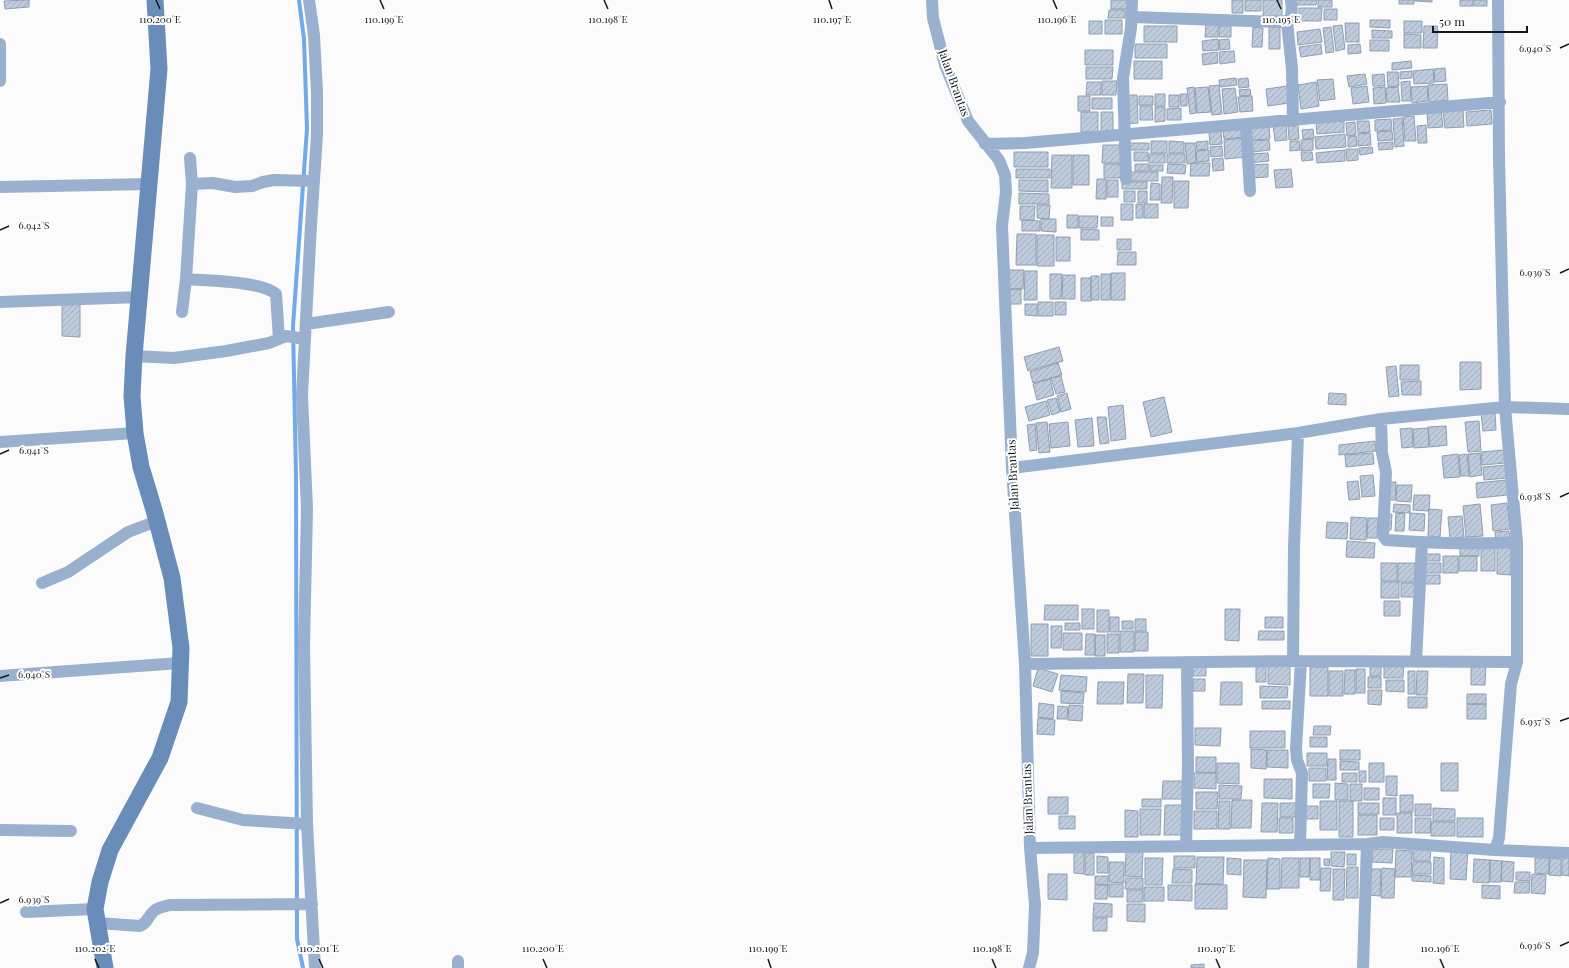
<svg xmlns="http://www.w3.org/2000/svg" width="1569" height="968" font-family="'Playfair Display',serif">
  <defs>
    <pattern id="building-hatch" width="6" height="6" patternUnits="userSpaceOnUse"><rect width="6" height="6" fill="#bdcbdd"/><path d="M-1 1l2-2M0 6l6-6M5 7l2-2" fill="none" stroke="#a1aebd"/></pattern>
  </defs>
  <rect width="100%" height="100%" fill="#fbfbfb"/>
  <g fill="none" stroke-linecap="round" stroke-linejoin="round">
    <!-- stream -->
    <path stroke="#71a9eb" stroke-width="4" d="M299 0 304 39 307 129 293 326 296 476 297 939 303 968"/>
  </g>
  <!-- building -->
  <path fill="url(#building-hatch)" stroke="#919eaf" d="M29 0V7L5 9 4 1Z
    M1111 0H1127V9H1111Z
    M1232 0H1243V13H1232Z
    M1245 0H1261V11H1245Z
    M1263 0H1282V16H1263Z
    M1295 0H1317L1316 5H1295Z
    M1318 0H1332V7H1318Z
    M1399 0H1414V4H1399Z
    M1415 0H1432V2L1415 1Z
    M1460 0H1473V6H1460Z
    M1474 0H1487V6H1474Z
    M1299 8H1322L1321 21H1299Z
    M1324 9H1337V20H1324Z
    M1109 10H1125V18H1108Z
    M1105 20H1122V34H1105Z
    M1370 20H1390V28L1370 27Z
    M1089 21H1102V34H1089Z
    M1404 21H1422V33H1404Z
    M1345 23H1359V42H1346Z
    M1206 24H1218V37H1205Z
    M1342 25 1345 49 1336 51 1333 26Z
    M1144 26H1177V42H1144Z
    M1219 26H1231V37H1219Z
    M1424 26H1438L1437 48H1423Z
    M1253 27 1263 28 1262 47H1252Z
    M1269 27H1280V49H1269Z
    M1331 27 1334 52 1326 53 1323 28Z
    M1320 29 1322 42 1298 45 1297 32Z
    M1372 30 1392 31V38H1372Z
    M1404 34 1421 35V48H1404Z
    M1218 39 1219 50 1203 51 1202 41Z
    M1229 39 1230 49 1220 50 1219 40Z
    M1370 40H1389V51H1370Z
    M1135 44H1167V58H1135Z
    M1321 44 1322 54 1301 57 1299 47Z
    M1360 44 1361 53 1348 54V45Z
    M1085 50H1113V65H1085Z
    M1234 51 1235 62 1220 64 1219 52Z
    M1217 52 1218 63 1203 65 1202 54Z
    M1134 61H1162V79H1134Z
    M1411 61 1412 68 1392 70V63Z
    M1086 67H1113L1112 79H1086Z
    M1445 68 1446 81 1435 82 1434 69Z
    M1433 69 1434 83 1414 84 1413 71Z
    M1412 71V78L1400 79V72Z
    M1387 72H1398L1399 86 1388 87Z
    M1365 74 1367 84 1349 87 1347 76Z
    M1384 74 1385 86H1373L1372 75Z
    M1236 78 1237 85 1220 87 1219 80Z
    M1248 78 1249 87 1239 88 1238 79Z
    M1333 79 1335 99 1320 101 1317 80Z
    M1102 81H1117L1116 95H1102Z
    M1410 81 1411 101H1402L1401 82Z
    M1087 82H1101V95H1086Z
    M1316 82 1319 106 1301 109 1298 85Z
    M1447 84 1448 100 1429 102 1428 85Z
    M1219 85 1222 114 1212 115 1209 86Z
    M1287 86 1289 103 1268 106 1266 89Z
    M1367 86 1369 102 1353 104 1351 88Z
    M1427 86 1428 101 1412 103 1411 87Z
    M1194 87 1196 113 1190 114 1187 88Z
    M1208 87 1211 112 1197 113 1195 88Z
    M1385 87 1386 103 1374 104 1373 88Z
    M1398 87 1400 102H1387L1386 88Z
    M1235 88 1238 112 1224 114 1222 89Z
    M1250 89 1251 95 1240 96 1239 90Z
    M1155 94H1165V106H1155Z
    M1180 94H1187V106H1181Z
    M1127 95H1137L1138 123 1128 124Z
    M1169 95H1179V107H1169Z
    M1078 96H1090V111H1078Z
    M1139 96H1153V105H1139Z
    M1252 96 1253 111 1240 112 1238 97Z
    M1092 98H1112V109H1092Z
    M1140 106H1152L1153 120H1140Z
    M1155 107H1165V121L1155 122Z
    M1181 108V120H1167V109Z
    M1441 110 1443 127 1428 128 1427 111Z
    M1463 110 1464 127 1445 128 1443 111Z
    M1491 110 1492 124 1467 126 1466 112Z
    M1081 112H1098V132H1081Z
    M1101 112H1113V131L1101 132Z
    M1414 116 1416 141H1405L1403 117Z
    M1402 118 1404 146 1395 147 1393 119Z
    M1391 119 1392 130 1375 131V120Z
    M1344 121V132L1317 134 1316 123Z
    M1357 121H1369L1370 132 1358 133Z
    M1355 122 1356 135 1347 136 1346 123Z
    M1286 124 1287 140 1275 141 1273 125Z
    M1298 125 1299 139 1289 140 1288 126Z
    M1426 125 1427 143H1418L1417 126Z
    M1269 126 1270 139 1250 140 1249 128Z
    M1245 128V137L1224 139 1223 130Z
    M1313 129 1314 138 1303 139 1302 130Z
    M1221 131 1222 144 1210 145 1209 132Z
    M1392 131 1393 140 1378 141 1377 132Z
    M1370 133 1371 145 1358 146V134Z
    M1345 134 1346 147 1316 149 1315 137Z
    M1356 136 1357 146 1348 147V137Z
    M1245 138 1247 157 1225 159 1224 140Z
    M1313 139V150L1301 151V140Z
    M1269 140 1270 150 1253 152 1252 141Z
    M1151 141H1167V153H1151Z
    M1169 141 1184 142V153H1169Z
    M1208 141V149L1197 150 1196 142Z
    M1290 141H1299L1300 150 1290 151Z
    M1393 142V149L1379 150 1378 143Z
    M1130 143H1149V150H1129Z
    M1185 143H1195L1196 163 1187 164Z
    M1103 145H1121V163H1102Z
    M1222 146 1223 156 1211 157 1210 147Z
    M1372 147 1373 153 1360 155 1359 148Z
    M1346 149H1358V160L1347 161Z
    M1209 150V161L1197 162 1196 151Z
    M1345 150V161L1317 163 1316 153Z
    M1014 152H1048V167H1014Z
    M1134 152H1148V161H1134Z
    M1301 152H1312L1313 160 1302 161Z
    M1268 153 1269 161 1250 163 1249 154Z
    M1149 154H1165V163H1149Z
    M1167 154H1185V163H1167Z
    M1052 155H1072V188H1051Z
    M1073 155H1089V185H1073Z
    M1223 158 1224 170 1213 171 1212 159Z
    M1191 163H1210L1209 176H1190Z
    M1104 164H1123V178H1104Z
    M1135 164H1149V171H1135Z
    M1168 164 1186 165 1185 174 1167 173Z
    M1268 164V177L1251 178 1250 165Z
    M1150 165H1163V171H1150Z
    M1016 169H1050V178H1016Z
    M1291 169 1293 187 1276 188 1274 170Z
    M1129 172H1158V181H1128Z
    M1162 177H1173L1172 203H1161Z
    M1097 179H1106V199H1096Z
    M1019 180H1048V192L1019 191Z
    M1107 180H1118V197H1107Z
    M1174 181H1189L1188 208H1174Z
    M1122 182H1147V189H1122Z
    M1151 183 1160 184V200H1150Z
    M1124 191H1135V202H1124Z
    M1138 191H1147V203H1138Z
    M1019 193 1049 194V204H1019Z
    M1121 204H1133V220H1121Z
    M1136 204 1143 205V218H1136Z
    M1144 204H1158V218H1144Z
    M1037 205H1050L1049 219 1037 218Z
    M1020 206H1035L1034 220H1020Z
    M1067 215H1078V228H1067Z
    M1079 216H1098L1097 228H1079Z
    M1101 217H1113V226H1101Z
    M1041 219H1056V232L1041 231Z
    M1022 220 1040 221V231H1022Z
    M1081 229 1099 230V240H1081Z
    M1017 234H1036V265H1016Z
    M1037 235H1054V266H1037Z
    M1056 237H1070V261H1056Z
    M1117 239H1131V250H1117Z
    M1118 252H1136V265H1117Z
    M1007 270H1024L1023 289H1007Z
    M1025 271H1037V300H1024Z
    M1111 273H1125V300H1111Z
    M1050 274H1062L1061 299H1050Z
    M1101 274H1111L1110 300H1101Z
    M1063 275H1075V299H1062Z
    M1091 276H1099V300H1091Z
    M1081 278H1091V301H1081Z
    M1007 289H1021V304H1007Z
    M1038 302H1053V316H1038Z
    M1055 302H1066V315H1055Z
    M62 304H80V337L62 336Z
    M1025 304H1037V316L1025 315Z
    M1059 347 1063 361 1028 371 1024 357Z
    M1460 362H1481V389L1460 390Z
    M1058 363 1062 375 1033 383 1030 372Z
    M1400 365H1419V380H1400Z
    M1396 366 1399 396 1389 397 1386 367Z
    M1061 376 1065 392 1056 394 1051 378Z
    M1050 379 1054 395 1037 400 1033 384Z
    M1421 381V395H1402L1401 382Z
    M1067 393 1071 409 1061 412 1057 396Z
    M1329 393 1346 394V405L1328 404Z
    M1164 397 1172 432 1151 437 1143 402Z
    M1056 398 1060 412 1052 415 1047 400Z
    M1046 401 1050 415 1029 421 1025 407Z
    M1123 405 1126 439 1111 441 1108 407Z
    M1495 412 1496 430 1483 431 1481 413Z
    M1097 417H1106L1109 443 1100 444Z
    M1092 418 1094 446 1078 447 1075 420Z
    M1479 421 1481 451 1468 452 1465 422Z
    M1047 422 1050 452 1039 453 1036 423Z
    M1068 422 1070 446 1051 448 1049 424Z
    M1035 424 1037 450 1030 451 1027 425Z
    M1446 426 1447 445 1430 447 1428 427Z
    M1412 428 1413 447 1402 448 1400 429Z
    M1428 428 1429 447 1414 448 1413 429Z
    M1375 441 1376 451 1339 455V445Z
    M1504 450 1505 463 1482 465 1481 452Z
    M1373 453 1374 464 1346 467 1345 455Z
    M1480 453 1482 475 1470 477 1468 454Z
    M1458 454 1460 477 1444 478 1442 456Z
    M1467 454 1469 476H1461L1459 455Z
    M1506 465 1507 478 1484 480 1483 467Z
    M1373 475 1375 496 1362 497 1360 476Z
    M1507 480 1508 495 1477 498 1476 483Z
    M1358 481 1360 499 1349 500 1347 482Z
    M1388 482H1396L1395 500H1386Z
    M1397 485H1412L1411 502 1396 501Z
    M1414 495H1430L1429 511 1413 510Z
    M1507 503 1510 529 1493 531 1491 505Z
    M1394 504 1410 505V513L1393 512Z
    M1480 504 1483 536 1466 537 1463 506Z
    M1429 509 1442 510 1440 537 1428 536Z
    M1396 513 1405 514 1404 531H1395Z
    M1410 513 1425 514 1424 531 1409 530Z
    M1385 514H1392L1391 530H1384Z
    M1462 516 1464 537 1450 539 1448 517Z
    M1351 517 1367 518 1366 540 1350 539Z
    M1368 518H1378L1377 538H1367Z
    M1327 522 1348 523 1347 539 1326 538Z
    M1509 531 1510 540 1496 542 1495 532Z
    M1347 541 1375 543 1374 558 1346 557Z
    M1497 545H1511V575L1497 574Z
    M1460 546H1479V556H1460Z
    M1481 546H1495V571H1481Z
    M1424 554H1440V561H1424Z
    M1443 556H1458V573H1443Z
    M1459 556H1477V571H1459Z
    M1381 563H1397V581H1381Z
    M1398 563H1415V582H1398Z
    M1424 563H1441V573H1424Z
    M1424 575H1440V584H1424Z
    M1381 582H1399V598H1381Z
    M1401 583H1415V597H1401Z
    M1384 601H1400V616H1384Z
    M1045 605H1078V620H1044Z
    M1082 609H1094V629H1082Z
    M1225 609H1240L1239 641 1225 640Z
    M1097 610H1109V632H1097Z
    M1110 617H1119V632H1110Z
    M1265 617H1283V628H1265Z
    M1135 619H1146V631H1135Z
    M1122 621H1133V629H1122Z
    M1065 623H1080V630H1065Z
    M1031 624H1048V656H1031Z
    M1051 626H1062L1061 648H1051Z
    M1120 631H1134V652H1120Z
    M1259 631H1284V640H1258Z
    M1135 632H1148V651H1135Z
    M1063 633H1082V650H1063Z
    M1086 634H1095V655H1085Z
    M1107 634H1119V653H1107Z
    M1095 635H1105V656H1095Z
    M1256 662H1266V682H1256Z
    M1268 662H1290V685L1268 684Z
    M1384 664H1404L1403 678H1384Z
    M1471 664H1486L1485 685H1471Z
    M1370 665H1381V676H1370Z
    M1193 667H1206V676H1193Z
    M1310 667H1328V696H1310Z
    M1038 668 1058 674 1052 692 1033 686Z
    M1356 669H1365V693H1356Z
    M1345 670H1355V694H1344Z
    M1329 671H1343V696H1329Z
    M1408 671H1415V694H1408Z
    M1417 671H1428L1427 695H1416Z
    M1128 674H1144L1143 703H1127Z
    M1061 675 1087 677 1086 692 1059 690Z
    M1146 675H1163L1162 708H1146Z
    M1368 677H1381V688H1368Z
    M1193 679H1205V691H1193Z
    M1386 680H1404V692L1386 691Z
    M1098 682H1124L1123 704H1097Z
    M1221 682H1242V705H1220Z
    M1260 686 1288 687 1287 698H1260Z
    M1368 690H1382L1381 705 1368 704Z
    M1061 691 1084 693 1083 704 1061 703Z
    M1467 694H1486V704H1467Z
    M1408 697H1427V708H1408Z
    M1262 701H1290V709H1262Z
    M1039 703 1054 705 1053 719 1038 717Z
    M1467 704H1486V719H1467Z
    M1069 705 1083 706 1082 721 1068 720Z
    M1058 706 1068 707 1067 719H1057Z
    M1038 718 1055 720 1054 735 1037 734Z
    M1314 726H1331L1330 735H1313Z
    M1195 728H1221L1220 746 1195 745Z
    M1250 731H1285V748H1250Z
    M1310 737H1327V747H1310Z
    M1251 749 1267 750 1266 769 1251 768Z
    M1267 750H1288V768L1267 767Z
    M1340 750H1360V760H1340Z
    M1307 753H1327V766H1307Z
    M1196 757H1216V773L1196 772Z
    M1328 759H1336V780H1327Z
    M1340 761 1359 762V770H1340Z
    M1217 763H1239V784L1217 783Z
    M1369 763H1384V782H1369Z
    M1441 763H1458V791H1441Z
    M1309 768H1326V781H1309Z
    M1359 771H1366V782H1359Z
    M1194 773H1216V789L1194 788Z
    M1342 773H1357V782H1342Z
    M1386 776H1397V796L1386 795Z
    M1264 779H1292V799L1264 798Z
    M1163 781H1184V799H1162Z
    M1335 783 1348 784V800H1335Z
    M1313 784H1330L1329 798H1313Z
    M1350 784H1362V801H1350Z
    M1219 785 1242 786 1241 799H1219Z
    M1364 788H1379V800H1364Z
    M1196 792H1218L1217 809H1196Z
    M1400 795H1413V812H1400Z
    M1048 797H1068V814H1048Z
    M1383 798H1396V815H1383Z
    M1142 799H1161V807H1142Z
    M1232 800H1252L1251 828H1231Z
    M1219 801H1230V829H1218Z
    M1320 801H1337V830H1320Z
    M1339 801H1353V837H1339Z
    M1262 803H1278L1277 832H1261Z
    M1280 803H1296L1295 817H1280Z
    M1358 803H1379V814H1358Z
    M1415 804H1431V816H1415Z
    M1165 805H1184V835H1164Z
    M1303 806H1318V819H1303Z
    M1433 808 1455 809V821H1433Z
    M1140 809H1161L1160 835H1140Z
    M1125 810 1138 811V837H1125Z
    M1194 811H1217V829H1194Z
    M1397 813H1412V833H1397Z
    M1358 815H1377V835H1358Z
    M1059 816H1075V829H1059Z
    M1279 818H1293V833H1279Z
    M1380 818H1394V830H1380Z
    M1415 818H1431L1430 833H1415Z
    M1457 818H1483V837H1457Z
    M1431 822H1455V836H1431Z
    M1074 848 1084 849V874L1074 873Z
    M1413 848H1431L1430 861H1413Z
    M1451 848 1468 849 1466 880 1450 879Z
    M1372 849H1393L1392 863 1372 862Z
    M1396 850 1412 851 1411 877H1395Z
    M1126 852H1143L1142 877 1125 876Z
    M1331 852H1345L1344 867 1331 866Z
    M1085 853H1094V875H1085Z
    M1347 854H1356V865H1347Z
    M1562 854 1569 855V876L1562 875Z
    M1097 856 1108 857V873H1097Z
    M1174 856H1195V868H1174Z
    M1197 857H1224L1223 884H1196Z
    M1434 857 1444 858V884L1433 883Z
    M1145 858H1163L1162 885H1145Z
    M1227 858 1241 859V875L1227 874Z
    M1268 858 1280 859V889H1267Z
    M1282 858H1299V888H1281Z
    M1300 858H1310L1309 877H1300Z
    M1310 858H1320V880H1310Z
    M1535 858H1549V874L1535 873Z
    M1550 858 1561 859V876L1549 875Z
    M1324 859H1330L1329 866 1324 865Z
    M1474 859 1490 860 1489 883 1473 882Z
    M1244 860H1267L1266 898 1243 897Z
    M1490 860 1502 861 1501 882H1490Z
    M1502 861 1514 862 1513 882 1501 881Z
    M1109 862H1124V883L1109 882Z
    M1413 862H1431V874H1412Z
    M1347 867H1358V898H1346Z
    M1321 868H1331L1330 891H1320Z
    M1382 868 1395 869 1394 898H1381Z
    M1173 869 1192 870V883H1172Z
    M1333 869H1345L1344 900H1333Z
    M1369 869H1381L1380 896 1368 895Z
    M1516 872H1530V881L1516 880Z
    M1048 874H1067V900L1048 899Z
    M1532 874 1546 875 1545 894 1531 893Z
    M1412 875 1431 876V882L1412 881Z
    M1095 876H1108V885L1095 884Z
    M1126 878H1143V889H1125Z
    M1515 882H1530L1529 893H1514Z
    M1109 884H1123V897H1109Z
    M1195 884 1227 885V909H1195Z
    M1095 885H1108L1107 899H1095Z
    M1168 885H1192V901L1168 900Z
    M1482 885 1500 886V899L1482 898Z
    M1144 887H1164V901H1144Z
    M1127 890H1143V902H1127Z
    M1094 903 1112 904V917H1093Z
    M1127 904H1145V922L1127 921Z
    M1093 918H1107V931H1093Z
    M1204 964V968H1191V965Z"/>
  <g fill="none" stroke-linecap="round" stroke-linejoin="round">
    <!-- street -->
    <path stroke="#99b1cf" stroke-width="12" d="M309 0 314 35 317 92V135L311 225 302 395 307 509 304 645 307 824 315 968
      M932 0 933 18 945 65 968 121 999 160 1005 175 1006 192 1002 226 1012 468 1025 664 1030 848 1035 905 1033 953 1029 968
      M1132 17 1281 22C1294 21 1292 11 1291 0
      M1287 22 1292 69 1293 121
      M0 44V81
      M1246 125 1250 191
      M985 144 1025 143 1500 102
      M190 158 192 184 213 183 235 187 252 186 263 182 274 180 313 181
      M1126 179 1123 78 1131 28 1132 0
      M0 187 149 184
      M186 279 192 184
      M0 302 140 297
      M182 312 186 279C207 281 262 281 276 294L279 339
      M306 324 389 312
      M134 356 174 358 226 351 269 343 286 336 305 339
      M1381 419 1382 453 1386 472 1383 536 1386 540C1430 543 1474 545 1517 542
      M0 442 135 433
      M1012 468 1298 433 1381 419 1505 407 1569 409
      M42 583 68 572 128 532 157 521
      M1293 661 1294 548 1298 433
      M1416 661 1422 542
      M1025 664 1293 661 1517 662
      M0 676 180 663
      M197 808 243 820 307 824
      M0 830 71 831
      M1300 845 1302 773 1297 760 1296 749 1301 661
      M1186 846 1188 766 1187 662
      M1030 848 1367 844 1383 842 1495 850 1499 838 1511 684 1517 662V542L1505 407 1499 158 1498 0
      M1495 850 1569 853
      M26 912 95 909
      M98 923 140 926C148 923 148 916 154 911 158 907 165 906 170 905L312 904
      M458 968V961
      M1363 968 1367 844"/>
    <!-- secondary -->
    <path stroke="#698db8" stroke-width="17" d="M105 968 95 909 100 882 110 850 160 758 179 702 181 648 172 578 154 510 141 467 135 433 132 396 134 356 159 69 155 0"/>
  </g>
  <!-- ticks -->
  <path fill="none" stroke="#12171d" stroke-width="1.5" d="M156 0 160 9M380 0 384 9M604 0 608 9M829 0 832 9M1053 0 1057 9M1277 0 1281 9M1560 48 1569 44M0 230 9 226M1560 273 1569 269M0 454 9 450M1560 497 1569 493M0 678 9 675M1560 721 1569 718M0 903 9 899M1560 946 1569 942M95 959 99 968M319 959 323 968M543 959 547 968M768 959 771 968M992 959 996 968M1216 959 1220 968M1440 959 1444 968"/>
  <g text-anchor="middle" stroke-width="4" stroke-linejoin="round" paint-order="stroke">
    <!-- street labels -->
    <g font-size="12" fill="#12171d" stroke="#fff">
      <text transform="translate(954 83) rotate(70)" y="4">Jalan Brantas</text>
      <text transform="translate(1013 475) rotate(-93)" y="4">Jalan Brantas</text>
      <text transform="translate(1028 799) rotate(-92)" y="4">Jalan Brantas</text>
    </g>
  </g>
  <g font-size="10" text-anchor="middle" fill="#12171d" stroke="#fff" stroke-width="4" stroke-linejoin="round" paint-order="stroke">
    <text x="384" y="23">110.199°E</text>
    <text x="608" y="23">110.198°E</text>
    <text x="832" y="23">110.197°E</text>
    <text x="1057" y="23">110.196°E</text>
    <text x="1281" y="23">110.195°E</text>
    <text x="160" y="23">110.200°E</text>
    <text x="1535" y="52">6.940°S</text>
    <text x="34" y="229">6.942°S</text>
    <text x="1535" y="276">6.939°S</text>
    <text x="34" y="454">6.941°S</text>
    <text x="1535" y="500">6.938°S</text>
    <text x="34" y="678">6.940°S</text>
    <text x="1535" y="725">6.937°S</text>
    <text x="34" y="903">6.939°S</text>
    <text x="1535" y="949">6.936°S</text>
    <text x="95" y="952">110.202°E</text>
    <text x="319" y="952">110.201°E</text>
    <text x="543" y="952">110.200°E</text>
    <text x="768" y="952">110.199°E</text>
    <text x="992" y="952">110.198°E</text>
    <text x="1216" y="952">110.197°E</text>
    <text x="1440" y="952">110.196°E</text>
  </g>
  <!-- scale -->
  <path d="M1433 26v6h94v-6" fill="none" stroke="#12171d" stroke-width="2"/>
  <text x="1439" y="26" font-size="12" fill="#12171d" stroke="#ffffff" stroke-width="3" paint-order="stroke">50 m</text>
</svg>
